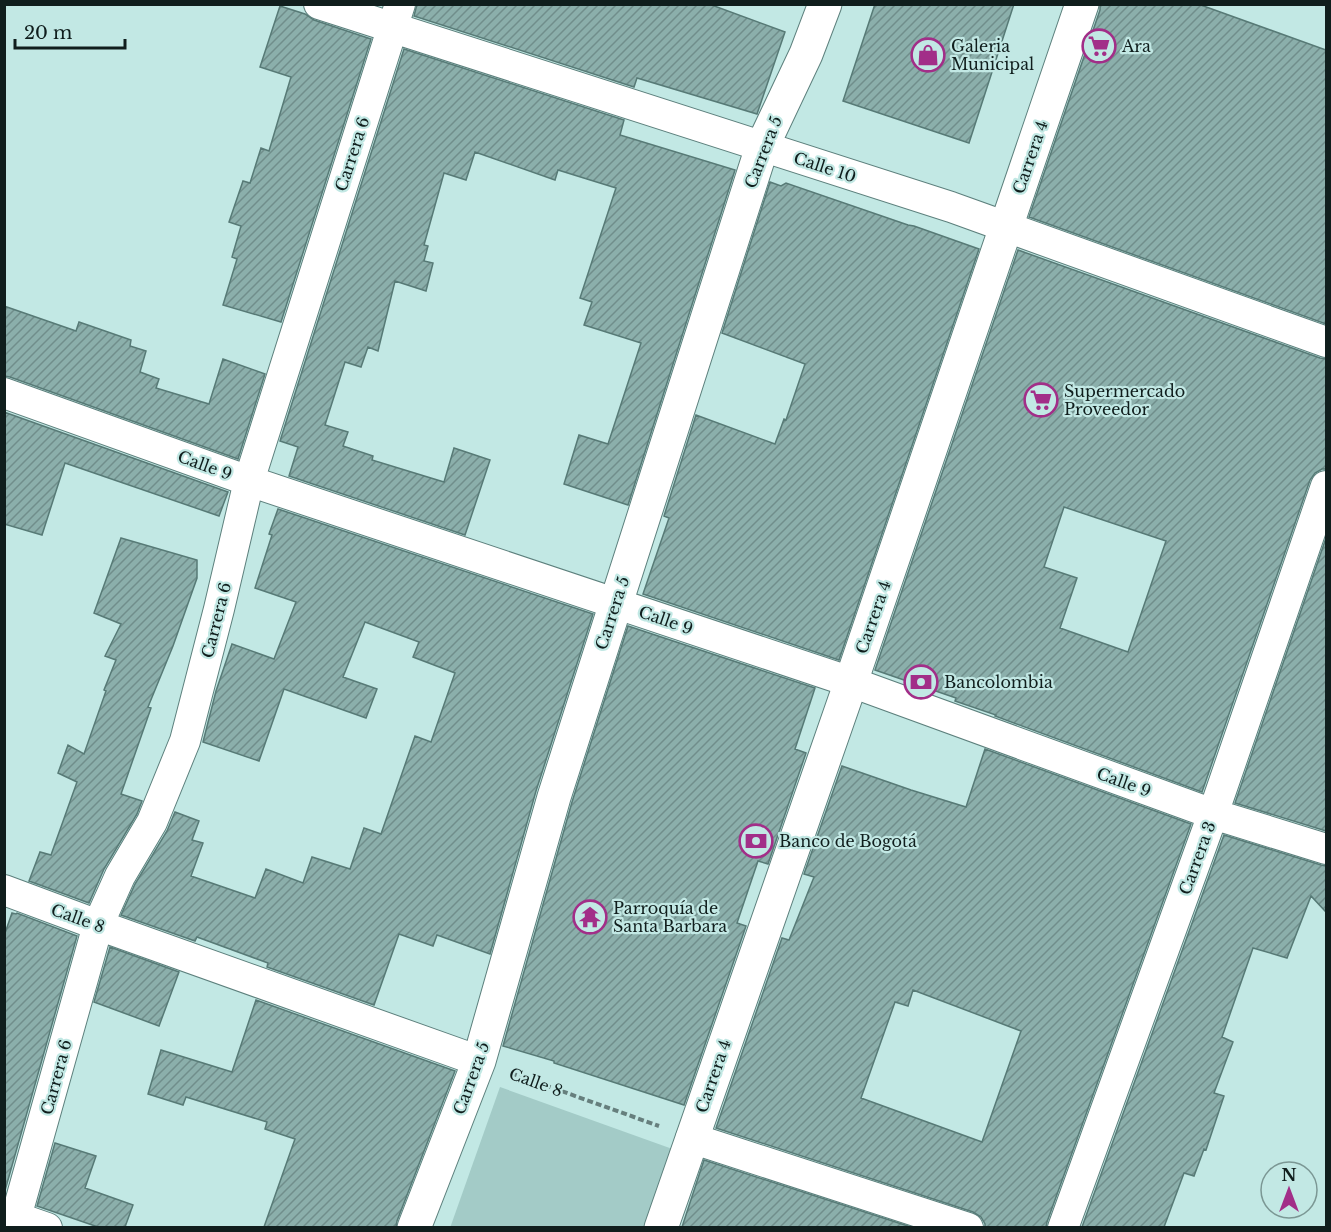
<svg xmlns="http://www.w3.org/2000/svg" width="1331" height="1232" font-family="'Libre Baskerville',serif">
  <defs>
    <pattern id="building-hatch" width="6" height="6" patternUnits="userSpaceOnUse" patternTransform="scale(1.5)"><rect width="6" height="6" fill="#8bafab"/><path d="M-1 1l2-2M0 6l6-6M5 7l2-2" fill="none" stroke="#708e8b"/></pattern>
  </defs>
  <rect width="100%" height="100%" fill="#c2e8e4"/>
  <!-- green -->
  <path fill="#a3cbc7" d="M500 1087 678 1151 650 1227 450 1228Z"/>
  <!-- building -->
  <path fill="url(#building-hatch)" stroke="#577a76" stroke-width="1.5" fill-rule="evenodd" d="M417 4H709L785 32 757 114 637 78 634 87 414 16Z
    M875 4H1014L969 143 843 101Z
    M1100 4H1198L1326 50V324L1029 217 1100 10Z
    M280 6 305 14 314 20 371 39 281 322 223 305 237 259 232 257 241 226 229 222 243 181 250 183 261 148 269 151 291 77 260 67Z
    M404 49 624 120 620 135 735 170 628 505 564 484 579 435 608 444 641 343 584 325 592 302 580 298 616 188 558 170 555 180 475 152 466 180 444 173 424 245 428 246 424 261 433 263 426 291 395 281 378 351 368 347 361 367 345 362 325 425 348 432 343 446 373 456 372 460 444 482 454 448 490 460 465 535 289 476 298 447 280 441Z
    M770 182 781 186 786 183 908 225 914 226 979 249 839 660 643 594 669 518 664 516 696 415 775 444 784 419 786 420 805 364 722 333Z
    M1018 250 1320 358 1326 359V469H1322L1315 473 1310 480 1202 792 995 716 996 715 955 701 956 698 875 670ZM1064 507 1166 541 1128 652 1060 628 1077 578 1044 567Z
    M4 306 76 331 79 322 131 340 130 346 146 351 140 372 159 379 156 388 209 404 223 359 265 374 238 459 10 377 4 376Z
    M4 412 228 492 219 516 65 463 42 535 4 524Z
    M278 509 593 614 536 791 490 954 437 935 433 946 399 934 374 1005 267 967 268 963 197 937 195 941 121 915 135 884 167 831 175 812 199 821 192 840 203 843 191 876 255 898 266 869 303 883 312 857 350 869 364 828 381 834 415 736 431 742 455 673 413 657 419 642 365 622 343 677 377 689 366 718 284 689 259 761 203 742 216 691 232 644 274 659 296 602 255 588 272 535 269 534Z
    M121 538 197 560V578L173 646 148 707 151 708 121 794 142 801 137 814 104 869 89 903 29 881 40 852 51 855 77 782 58 773 68 745 84 754 106 691 104 690 116 660 105 656 121 624 94 613Z
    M1326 538V831L1235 803Z
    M628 626 815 688 795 749 806 753 768 864 758 861 737 923 746 926 684 1105 554 1063V1061L503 1046 572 802Z
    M985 749 1191 824 1047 1222 1046 1227H985V1224L981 1217 973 1212 716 1128 782 938 789 940 814 877 804 874 842 766 911 790 966 807ZM913 990 1021 1031 982 1142 861 1098 895 1002 908 1006Z
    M1224 835 1321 865 1326 866V912L1311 896 1287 958 1253 948 1222 1037 1233 1042 1214 1093 1224 1096 1206 1150 1204 1149 1194 1176 1184 1173 1164 1227H1082Z
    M12 913 16 914 17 913 77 936 4 1194V936Z
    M110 947 179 972 159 1026 94 1002Z
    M256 1000 455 1071 397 1221 396 1227H264L295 1139 265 1129 267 1122 186 1097 183 1105 148 1094 161 1050 232 1072Z
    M55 1143 96 1156 85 1188 133 1205 125 1227H98L37 1206Z
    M704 1160 911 1227H682Z"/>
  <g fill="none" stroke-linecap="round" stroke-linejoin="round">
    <!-- minor casing -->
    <g stroke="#5d807d" stroke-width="32">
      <path id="minor" d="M319 4 951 207 1326 342
        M4 393 249 481 851 682 1213 814 1326 849
        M4 890 98 925 479 1061
        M691 1138 968 1228
        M4 1213 47 1228
        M13 1228 98 925 120 876 152 822 185 741 219 609 249 481 400 4
        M1063 1228 1213 814 1326 486"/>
    </g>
    <!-- tertiary casing -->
    <g stroke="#5d807d" stroke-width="35">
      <path id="tertiary" d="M414 1228 479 1061 554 797 762 147 806 54 825 4
        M661 1228 851 682 1082 4"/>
    </g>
    <!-- path -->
    <path stroke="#667f7d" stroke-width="4" stroke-dasharray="6 3" stroke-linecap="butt" d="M511 1073 659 1126"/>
    <!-- minor -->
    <use href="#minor" stroke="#fff" stroke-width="30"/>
    <!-- tertiary -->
    <use href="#tertiary" stroke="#fff" stroke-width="33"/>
  </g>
  <!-- icons -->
  <defs>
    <g id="supermarket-ring" transform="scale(1.725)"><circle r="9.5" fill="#c2e8e4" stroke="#a22e88" stroke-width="1.5"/><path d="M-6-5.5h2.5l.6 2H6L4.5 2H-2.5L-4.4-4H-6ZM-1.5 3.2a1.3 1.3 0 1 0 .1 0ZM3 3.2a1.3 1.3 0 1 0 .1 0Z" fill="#a22e88"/></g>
    <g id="shop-ring" transform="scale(1.725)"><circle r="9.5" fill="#c2e8e4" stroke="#a22e88" stroke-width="1.5"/><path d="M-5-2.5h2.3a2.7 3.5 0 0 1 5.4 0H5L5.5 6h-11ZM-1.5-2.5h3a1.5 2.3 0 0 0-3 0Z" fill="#a22e88"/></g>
    <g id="bank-ring" transform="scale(1.725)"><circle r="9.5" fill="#c2e8e4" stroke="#a22e88" stroke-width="1.5"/><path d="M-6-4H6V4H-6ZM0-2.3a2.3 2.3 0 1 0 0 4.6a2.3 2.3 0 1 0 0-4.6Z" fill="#a22e88"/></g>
    <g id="temple-ring" transform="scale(1.725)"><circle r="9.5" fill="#c2e8e4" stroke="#a22e88" stroke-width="1.5"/><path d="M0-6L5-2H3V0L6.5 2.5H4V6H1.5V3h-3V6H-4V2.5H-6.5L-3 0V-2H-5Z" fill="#a22e88"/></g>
  </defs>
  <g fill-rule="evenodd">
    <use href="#supermarket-ring" x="1099" y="46"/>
    <use href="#shop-ring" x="928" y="55"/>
    <use href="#supermarket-ring" x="1041" y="400"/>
    <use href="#bank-ring" x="921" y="682"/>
    <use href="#bank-ring" x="756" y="841"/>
    <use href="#temple-ring" x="590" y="917"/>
  </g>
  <g text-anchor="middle" stroke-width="4.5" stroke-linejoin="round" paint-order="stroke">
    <!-- poi labels -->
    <g font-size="16" fill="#101e1d" stroke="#c2e8e4" text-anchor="start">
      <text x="951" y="52">Galeria<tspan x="951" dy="18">Municipal</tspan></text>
      <text x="1122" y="52">Ara</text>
      <text x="1064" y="397">Supermercado<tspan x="1064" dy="18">Proveedor</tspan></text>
      <text x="944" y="688">Bancolombia</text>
      <text x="779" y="847">Banco de Bogotá</text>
      <text x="613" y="914">Parroquía de<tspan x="613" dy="18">Santa Barbara</tspan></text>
    </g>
    <!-- street labels -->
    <g font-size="16" fill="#101e1d" stroke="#c2e8e4">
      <text transform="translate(763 152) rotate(-69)" y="6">Carrera 5</text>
      <text transform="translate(352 154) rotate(-72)" y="6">Carrera 6</text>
      <text transform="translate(1030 157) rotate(-71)" y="6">Carrera 4</text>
      <text transform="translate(825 167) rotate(18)" y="6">Calle 10</text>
      <text transform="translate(205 465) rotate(20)" y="6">Calle 9</text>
      <text transform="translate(612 613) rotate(-72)" y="6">Carrera 5</text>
      <text transform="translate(873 617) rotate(-71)" y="6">Carrera 4</text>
      <text transform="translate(216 620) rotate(-76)" y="6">Carrera 6</text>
      <text transform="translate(666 620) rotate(19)" y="6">Calle 9</text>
      <text transform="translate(1124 782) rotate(20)" y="6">Calle 9</text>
      <text transform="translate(1197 858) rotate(-70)" y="6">Carrera 3</text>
      <text transform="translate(78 918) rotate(20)" y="6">Calle 8</text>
      <text transform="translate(713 1076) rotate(-71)" y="6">Carrera 4</text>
      <text transform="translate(56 1077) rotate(-75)" y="6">Carrera 6</text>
      <text transform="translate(471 1078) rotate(-70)" y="6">Carrera 5</text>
      <text transform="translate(536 1082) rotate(20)" y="6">Calle 8</text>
    </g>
  </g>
  <!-- border -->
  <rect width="1331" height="1232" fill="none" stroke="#101e1d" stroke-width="12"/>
  <!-- north arrow -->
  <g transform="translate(1289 1190)"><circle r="28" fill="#c2e8e4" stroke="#7b9794" stroke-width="1.5"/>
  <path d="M0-4.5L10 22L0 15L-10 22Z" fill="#a22e88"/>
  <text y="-9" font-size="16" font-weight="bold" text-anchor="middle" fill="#101e1d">N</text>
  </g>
  <!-- scale -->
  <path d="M15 39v9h110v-9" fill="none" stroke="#101e1d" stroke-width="3"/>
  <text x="24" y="39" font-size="18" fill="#101e1d" stroke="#c2e8e4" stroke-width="4.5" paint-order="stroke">20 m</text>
</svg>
